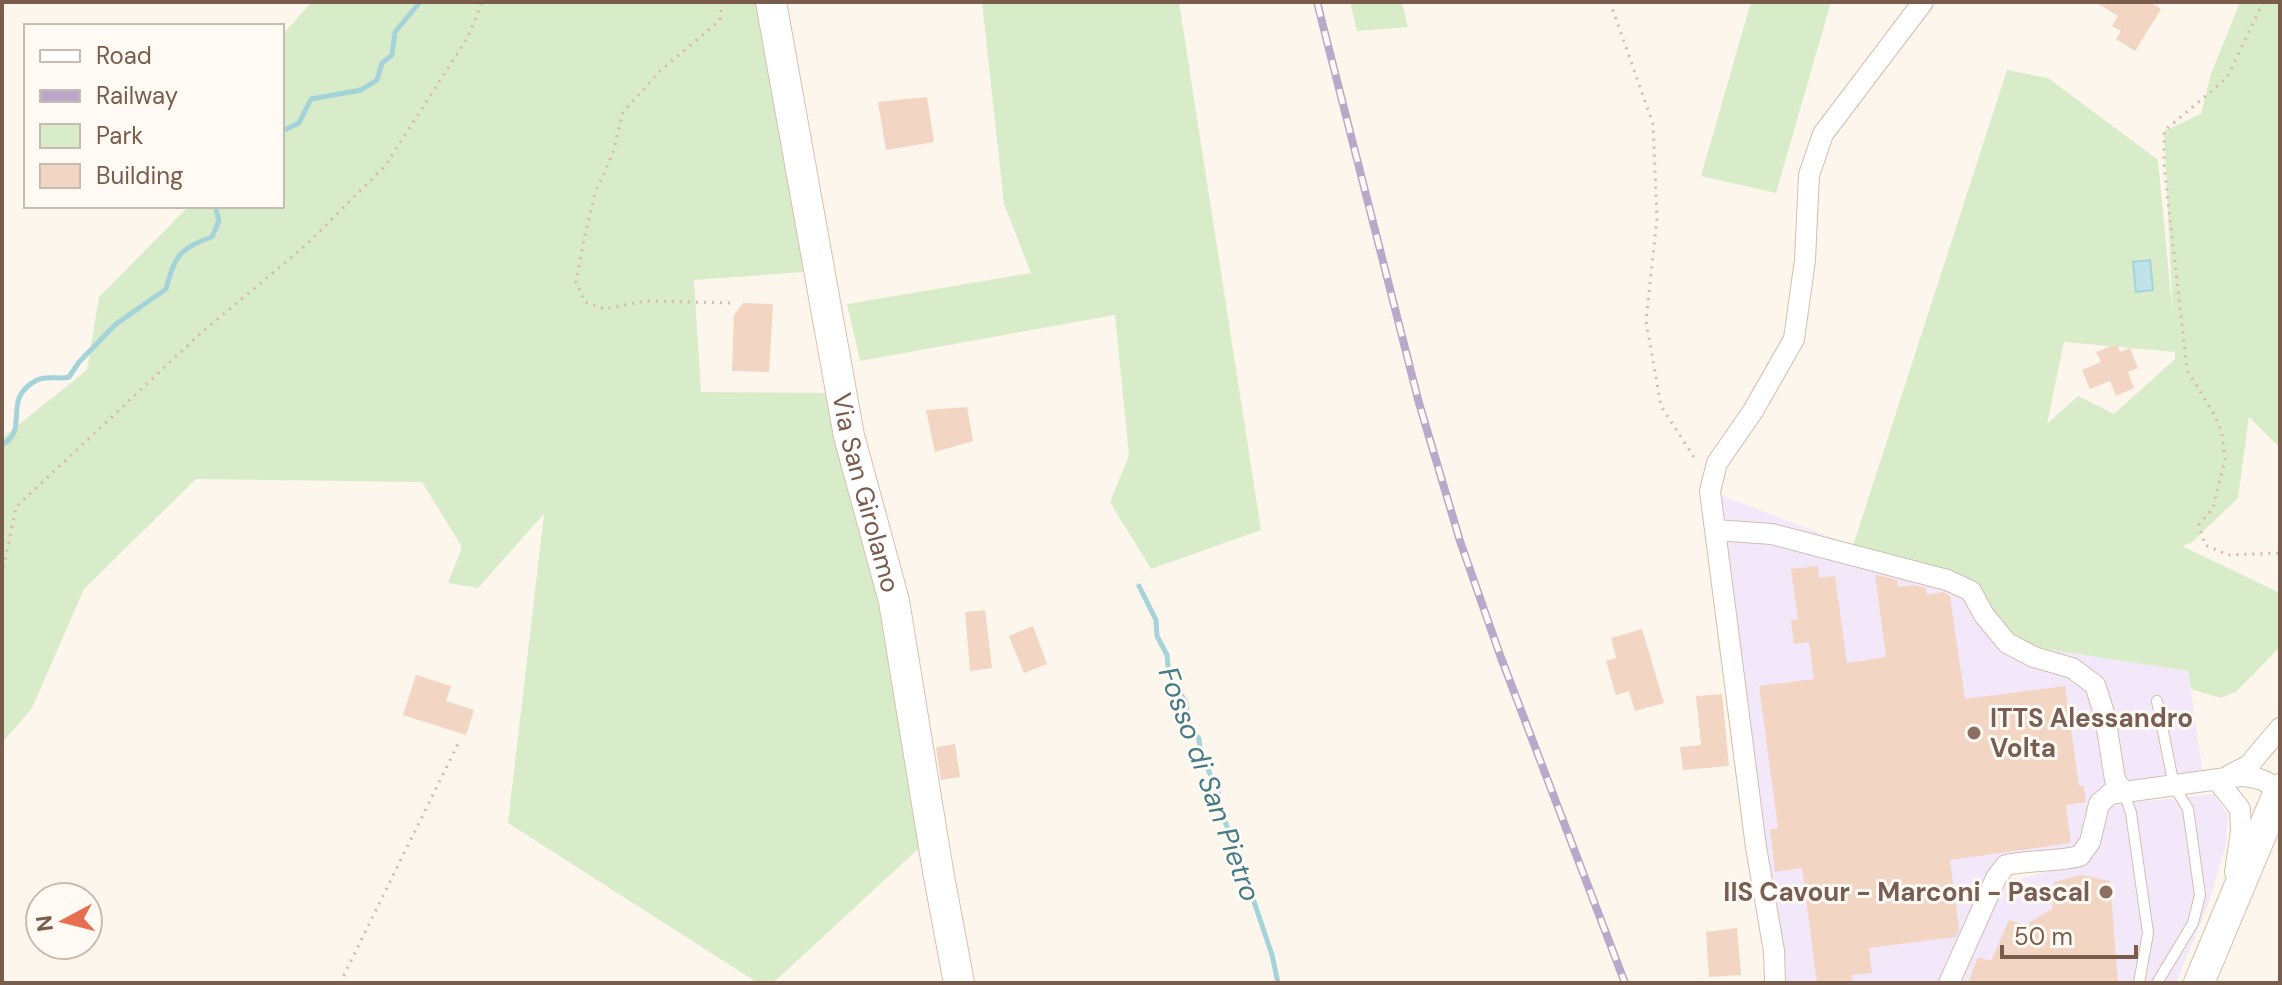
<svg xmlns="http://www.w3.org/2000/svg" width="2282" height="985" font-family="'DM Sans',sans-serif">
  <rect width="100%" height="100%" fill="#fdf6ec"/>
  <!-- education -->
  <path fill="#f3e8fa" d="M1710 491 1971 591 2007 643 2188 671 2203 776 2107 784 2096 791 2080 842 2074 851 2002 859 1993 864 1940 983H1785Z
    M2213 794 2228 815 2226 844 2208 905 2176 983H1958L1993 903 2009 882 2090 860 2110 805Z"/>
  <!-- green -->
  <path fill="#d8ecc9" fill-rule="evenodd" d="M312 2H771L817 271 694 280 701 392 841 393 920 767 918 849 773 983H758L508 823 544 514 478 588 448 583 462 547 422 482 196 479 84 589 32 708 2 743V438L87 370 99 297 189 206H282V35Z
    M982 2H1179L1261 530 1151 569 1110 502 1129 456 1115 315 860 361 847 304 1031 273 1004 204Z
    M1350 2H1402L1408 27 1357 31Z
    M1751 2H1831L1776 193 1701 176Z
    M2240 2H2280V448L2249 417 2238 498 2191 543 2182 546 2280 593V647L2237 691 2221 698 2191 689 2188 671 2007 643 1970 591 1850 555 2007 70 2048 78 2158 160 2173 317 2164 131 2201 114 2211 74ZM2064 342 2175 352V359L2114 414 2078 396 2047 424Z"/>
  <!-- water -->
  <path fill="#bfe3e8" stroke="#a5d3da" stroke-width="2" d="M2150 260 2153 290 2136 292 2133 262Z"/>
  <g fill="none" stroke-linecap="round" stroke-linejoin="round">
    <!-- stream -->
    <path stroke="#a5d3da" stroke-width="5" d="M282 131 299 123 311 99 361 90 377 80 382 63 392 55 395 32 420 2
      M2 445C31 429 0 399 37 380 49 375 58 380 69 377L79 362 116 324 166 289C175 256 179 248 212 237L219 221 215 206
      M1139 586 1156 620 1157 636 1167 655 1169 677 1186 702 1188 723 1199 739 1200 751 1218 792 1222 814 1238 854 1272 955 1278 983"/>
  </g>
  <!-- building -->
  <path fill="#f3d5c3" d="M2095 2H2150L2161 9 2135 51 2116 39 2121 31 2112 26 2118 16Z
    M927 97 934 142 886 150 878 102Z
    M743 303 773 304 769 372 732 371 734 315Z
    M2117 344 2120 352 2130 348 2138 368 2128 372 2134 388 2116 396 2110 381 2090 389 2082 370 2101 362 2096 352Z
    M967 407 973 441 935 452 926 410Z
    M1818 566 1819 578 1835 576 1847 663 1886 657 1875 575H1878L1897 580 1898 587 1914 585 1926 588 1927 595 1943 592 1950 596 1965 699 2065 686 2079 786H2084L2086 802 2066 805 2071 843 1950 860 1959 929 1956 937 1869 948 1872 973 1852 975 1853 983H1817L1802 868 1775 872 1770 829 1778 828 1759 686 1814 679 1809 642 1794 644 1791 620H1798L1791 569Z
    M985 610 992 668 970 671 965 612Z
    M1033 626 1047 664 1024 673 1009 636Z
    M1642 629 1664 703 1635 711 1629 691 1616 695 1606 661 1616 658 1611 638Z
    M416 675 451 686 446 701 474 710 466 735 403 715Z
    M1722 694 1729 766 1683 770 1680 747 1701 745 1696 696Z
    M955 744 960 777 941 780 936 747Z
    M2081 875 2110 881 2118 983H1968L1978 957 1991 961 2009 920 2025 925 2052 909 2054 882Z
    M1737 928 1741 975 1709 977 1706 932Z"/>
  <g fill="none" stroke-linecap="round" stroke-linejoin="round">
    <!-- lane casing -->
    <g stroke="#d1beb0" stroke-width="12">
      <path id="lane" d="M2124 792 2131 813 2148 933 2139 983
        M2157 983 2193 923 2200 895 2188 809 2174 786 2157 701"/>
    </g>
    <!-- street casing -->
    <g stroke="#d1beb0" stroke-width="22">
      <path id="street" d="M1715 530 1772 534 1947 580 1971 591 1984 615 2007 643 2034 657 2072 668 2095 685 2105 716 2115 780 2124 792
        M2228 776 2249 765 2280 728
        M2217 780 2240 809 2241 831 2235 872
        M1775 983 1774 951 1756 847 1710 491 1717 463 1753 411 1794 339 1805 260 1809 175 1823 134 1923 2
        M1949 983 1996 878 2006 865C2031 860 2056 862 2080 856L2090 842 2099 804 2110 794 2241 776C2256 777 2269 780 2279 793"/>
    </g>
    <!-- secondary casing -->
    <g stroke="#d6c0b0" stroke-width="32">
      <g id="secondary">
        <path id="s1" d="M771 2 849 436 894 601 938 871 959 983"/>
        <path d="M2199 983 2280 789"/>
      </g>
    </g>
    <!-- path -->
    <path stroke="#d9b8a5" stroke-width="3" stroke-dasharray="2 6" stroke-linecap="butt" d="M722 2 720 20 659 72 623 112 613 153 595 193 584 240 576 282 585 302 604 309 645 301 732 303
      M1610 2 1653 124 1657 218 1646 321 1661 406 1697 462
      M2263 2 2227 78 2164 131V165L2187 370 2214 414 2222 433 2225 460 2213 508 2199 525 2205 545 2228 555 2280 553
      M2 575 16 507 200 334 306 245 385 166 468 37 482 2
      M340 983 459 742"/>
    <!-- lane -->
    <use href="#lane" stroke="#fff" stroke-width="10"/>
    <!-- street -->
    <use href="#street" stroke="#fff" stroke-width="20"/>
    <!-- secondary -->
    <use href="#secondary" stroke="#fff" stroke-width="30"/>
    <!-- rail casing -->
    <g stroke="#b9a8c9" stroke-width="8">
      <path id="rail" d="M1317 2 1419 403 1460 541 1500 655 1625 983"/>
    </g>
    <!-- rail -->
    <use href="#rail" stroke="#fffaf3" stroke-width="5" stroke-dasharray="15" stroke-linecap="butt"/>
  </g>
  <!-- markers -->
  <g fill="#8d6e63" stroke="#fffaf3" stroke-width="3">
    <circle cx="1974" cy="733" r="8"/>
    <circle cx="2106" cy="892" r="8"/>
  </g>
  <g text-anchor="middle" stroke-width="6" stroke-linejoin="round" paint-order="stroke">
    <!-- street labels -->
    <g font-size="26" fill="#7a5c4d" stroke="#fffaf3">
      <text dy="9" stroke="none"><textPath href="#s1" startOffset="500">Via San Girolamo</textPath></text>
    </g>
    <!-- education labels -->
    <g font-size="26" font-weight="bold" fill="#785e54" stroke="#fffaf3" text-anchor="start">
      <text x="1990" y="727">ITTS Alessandro<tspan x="1990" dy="30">Volta</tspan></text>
      <text x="2090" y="901" text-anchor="end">IIS Cavour - Marconi - Pascal</text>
    </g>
    <!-- water labels -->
    <g font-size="28" font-style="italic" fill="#437c86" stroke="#fffaf3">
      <text transform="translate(1210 784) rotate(70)" y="10">Fosso di San Pietro</text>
    </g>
  </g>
  <!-- border -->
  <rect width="2282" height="985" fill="none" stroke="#7a5c4d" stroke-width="8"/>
  <!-- legend -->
  <rect x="24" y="24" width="260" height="184" fill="#fffaf3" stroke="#cabbb1" stroke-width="2"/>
  <rect x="40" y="50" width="40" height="12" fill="#ffffff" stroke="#cabbb1" stroke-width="2"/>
  <text x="96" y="64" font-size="24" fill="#7a5c4d">Road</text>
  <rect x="40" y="90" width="40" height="12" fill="#b9a8c9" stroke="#cabbb1" stroke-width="2"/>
  <text x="96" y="104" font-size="24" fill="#7a5c4d">Railway</text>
  <rect x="40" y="124" width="40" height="24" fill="#d8ecc9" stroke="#cabbb1" stroke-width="2"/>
  <text x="96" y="144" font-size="24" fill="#7a5c4d">Park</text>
  <rect x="40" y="164" width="40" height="24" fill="#f3d5c3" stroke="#cabbb1" stroke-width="2"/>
  <text x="96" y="184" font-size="24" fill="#7a5c4d">Building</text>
  <!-- north arrow -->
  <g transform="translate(64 921) rotate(263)"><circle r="38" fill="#fffaf3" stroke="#cabbb1" stroke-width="2"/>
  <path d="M0-6L14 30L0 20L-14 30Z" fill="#e76f51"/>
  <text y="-12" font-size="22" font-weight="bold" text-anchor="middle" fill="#7a5c4d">N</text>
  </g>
  <!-- scale -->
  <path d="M2002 945v12h134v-12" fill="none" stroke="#7a5c4d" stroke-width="4"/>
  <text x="2014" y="945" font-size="24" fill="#7a5c4d" stroke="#fffaf3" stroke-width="6" paint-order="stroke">50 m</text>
</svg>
